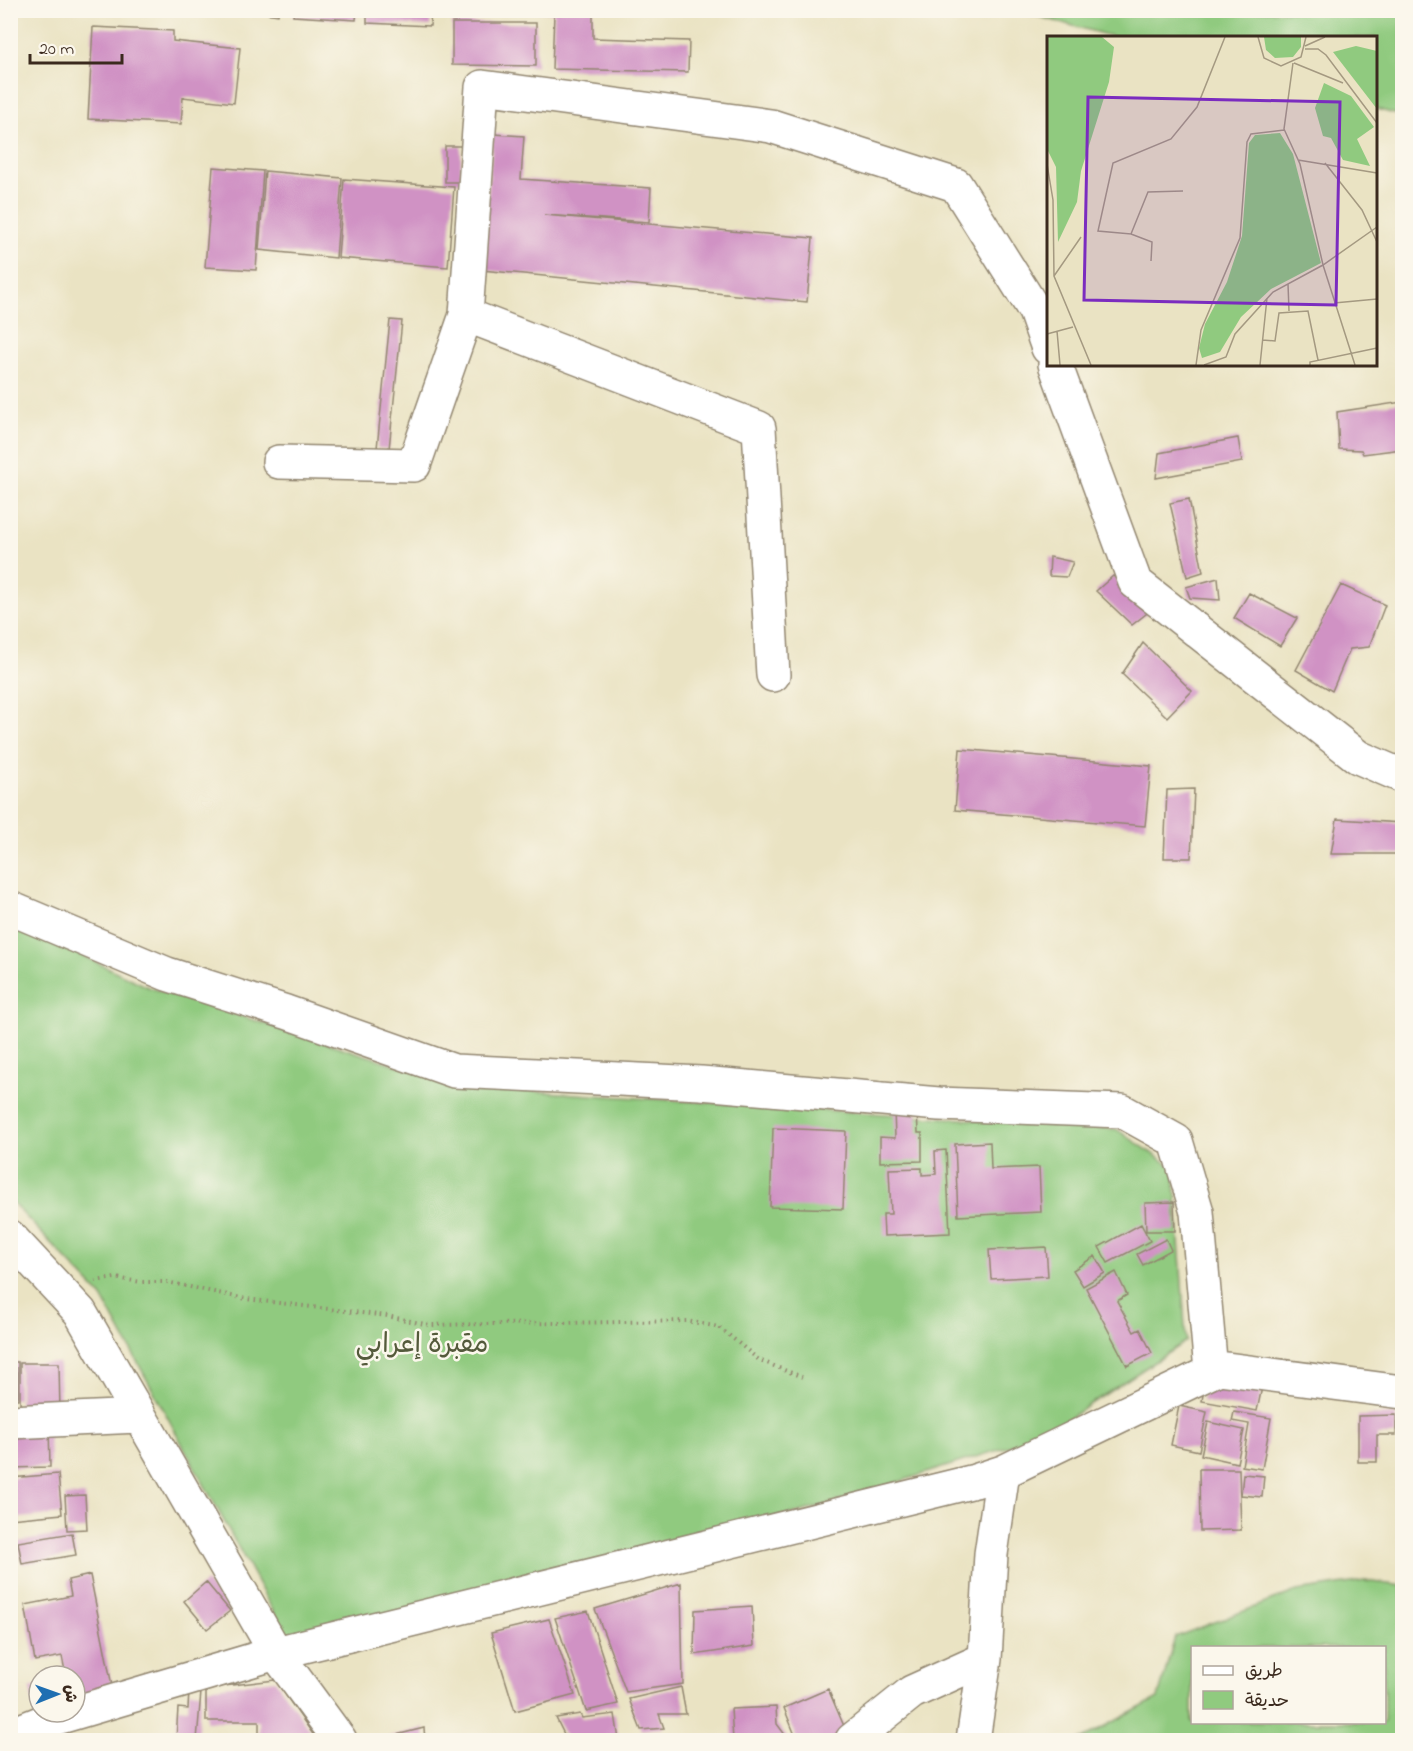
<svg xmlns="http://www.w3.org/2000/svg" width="1413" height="1751" font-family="'Indie Flower','Playpen Sans Arabic',sans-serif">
  <rect width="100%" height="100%" fill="#fbf7ec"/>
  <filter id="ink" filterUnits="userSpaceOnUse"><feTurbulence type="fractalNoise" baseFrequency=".0167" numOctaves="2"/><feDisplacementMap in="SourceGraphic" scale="12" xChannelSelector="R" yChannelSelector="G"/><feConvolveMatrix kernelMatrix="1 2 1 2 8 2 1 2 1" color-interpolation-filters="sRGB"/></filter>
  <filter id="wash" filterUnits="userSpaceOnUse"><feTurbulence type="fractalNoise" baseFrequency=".008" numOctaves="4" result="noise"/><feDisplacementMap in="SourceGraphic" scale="24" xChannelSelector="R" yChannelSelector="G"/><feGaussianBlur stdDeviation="1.35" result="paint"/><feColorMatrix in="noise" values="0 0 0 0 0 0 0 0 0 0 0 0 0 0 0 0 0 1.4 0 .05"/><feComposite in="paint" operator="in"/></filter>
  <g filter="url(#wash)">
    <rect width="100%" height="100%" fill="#eae3c3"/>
    <!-- green -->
    <path fill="#90ca7f" stroke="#667a4e" stroke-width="1.5" fill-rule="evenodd" d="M1018 11H1402V116L1376 109V38L1114 37Z
      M10 921 148 987 467 1087 1116 1129 1174 1168 1186 1341 1042 1436 823 1506 291 1644 102 1297 11 1201Z
      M1365 1581 1402 1586V1740H1080L1158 1698 1175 1637 1297 1591ZM1192 1648H1384V1722H1192Z"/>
    <g id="blocks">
      <!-- building -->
      <path fill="#d092c4" d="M243 10H279L278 15Z
        M294 10H357L356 20 293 16Z
        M367 10H431L430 26 367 23Z
        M523 10H593V38L689 41 688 72 552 69 554 13Z
        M452 23H536V66L452 65Z
        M93 27 173 31V41L240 48 234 103 183 97 181 124 88 119Z
        M493 134 524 136 521 179 651 188 649 222 544 215 813 238 807 302 482 270Z
        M445 146H461V182H445Z
        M213 167 263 171 256 270 205 267Z
        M265 171 342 178 336 258 259 250Z
        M344 179 454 187 448 267 338 258Z
        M390 320 402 321 389 449 377 448Z
        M1402 402V449L1363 454 1361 450 1339 449 1337 412Z
        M1238 438 1242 462 1156 478 1159 453Z
        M1189 499 1203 572 1187 577 1170 503Z
        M1050 557 1073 562 1067 577 1049 576Z
        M1113 576 1151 610 1132 625 1096 591Z
        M1218 578 1220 600 1190 598 1186 587Z
        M1341 585 1385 605 1369 647 1350 649 1332 691 1296 670Z
        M1249 593 1297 618 1280 646 1234 618Z
        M1143 643 1192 691 1167 717 1122 674Z
        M960 749 1151 766 1145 826 955 810Z
        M1194 789 1191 858H1164L1167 790Z
        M1337 819 1402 823V854H1331Z
        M894 1110H917L918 1133H922V1161L880 1162V1137L895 1138Z
        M773 1128 846 1131 843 1209 770 1207Z
        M990 1142 991 1169 1039 1167 1041 1212 958 1216 955 1144Z
        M946 1150 950 1233 884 1236 883 1214H891L889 1169 922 1168V1175L936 1174 935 1151Z
        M1174 1202 1175 1231H1146L1145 1203Z
        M1141 1224 1150 1241 1108 1263 1099 1247Z
        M1166 1239 1171 1250 1143 1265 1137 1254Z
        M1046 1247 1048 1276 991 1279 989 1250Z
        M1095 1256 1105 1273 1083 1286 1073 1270Z
        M1116 1272 1127 1295 1117 1301 1134 1332 1140 1329 1152 1353 1127 1366 1086 1288Z
        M10 1362H18V1399H10Z
        M20 1363H59L60 1413H20Z
        M1206 1377 1262 1387 1257 1411 1202 1401Z
        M1179 1406 1207 1412 1199 1451 1171 1445Z
        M1234 1412 1271 1418 1262 1469 1242 1466 1249 1424 1232 1421Z
        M1396 1415V1435H1377V1462H1358V1416Z
        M1208 1422 1244 1430 1237 1463 1201 1455Z
        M49 1426 50 1467 10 1468V1427Z
        M1199 1469H1239L1241 1530 1200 1531Z
        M58 1474 62 1514 10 1519V1478Z
        M1243 1474 1264 1476 1262 1497 1241 1495Z
        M85 1495 87 1529 67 1530 65 1496Z
        M72 1533 76 1555 22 1564 18 1542Z
        M90 1575 114 1696 75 1703V1676H66L62 1656 35 1661 25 1605 71 1596 68 1580Z
        M206 1582 230 1611 207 1629 184 1601Z
        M681 1583 683 1684 626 1692 595 1609Z
        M752 1606 754 1646 694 1655 695 1610Z
        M588 1611 618 1704 586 1711 555 1618Z
        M549 1619 575 1695 515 1711 491 1633Z
        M275 1680 317 1740H259V1721H206V1688Z
        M39 1686V1710L34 1711 30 1688Z
        M681 1687 686 1714H659L664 1728 641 1730 629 1699Z
        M828 1689 850 1740H797L784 1708Z
        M189 1691 201 1692 197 1740H176L178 1708 188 1709Z
        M776 1707 777 1724 789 1740H733L731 1709Z
        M580 1714 582 1718 615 1714 619 1740H567L556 1718Z
        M424 1728 425 1740H376Z"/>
    </g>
  </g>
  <g filter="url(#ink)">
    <use href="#blocks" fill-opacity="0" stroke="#928670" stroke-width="1.5"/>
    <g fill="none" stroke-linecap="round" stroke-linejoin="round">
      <!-- minor casing -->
      <g stroke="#928670" stroke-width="36">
        <path id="minor" d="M1055 364 1135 582 1358 757 1402 776
          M279 462 414 465 466 315
          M773 675 759 428 466 315 482 87 771 126 956 185 1035 311 1048 348
          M10 908 167 974 286 1012 454 1071 701 1083 939 1104 1122 1111 1176 1141 1197 1212 1211 1371
          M10 1237 80 1312 276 1653 340 1740
          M10 1422 138 1416
          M10 1735 40 1723 276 1653 975 1481 1003 1472 1219 1368 1402 1392
          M852 1740 912 1692 985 1659
          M973 1740 985 1659 991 1554 1003 1472"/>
      </g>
      <!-- path -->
      <path stroke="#928670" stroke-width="4" stroke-dasharray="1.5 4.5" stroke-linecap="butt" d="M95 1281 115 1278 141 1282H167L246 1299 387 1316 429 1325 687 1321 719 1327 759 1360 802 1377"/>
      <!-- minor -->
      <use href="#minor" stroke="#fff" stroke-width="33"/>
    </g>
  </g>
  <g text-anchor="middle" stroke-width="5" stroke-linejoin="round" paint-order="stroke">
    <!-- park labels -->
    <g font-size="27" fill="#545a3b" stroke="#fbf7ec">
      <text x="422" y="1352">مقبرة إعرابي</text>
    </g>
  </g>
  <!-- overview -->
  <g transform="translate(1047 36)">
    <rect width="330" height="330" fill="#eae3c3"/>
    <path d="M0 1H55L67 11 62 46 34 135 30 166 11 206 9 131 0 113ZM217 1H254V11L246 21 228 22 219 14ZM309 10 330 15V73L286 16ZM277 47 304 60 327 91 310 103 323 130 296 124 284 102 276 100 268 72ZM233 97 246 118 274 227 224 253 194 281 173 316 155 322 152 312 158 288 180 246 195 200 202 107 208 99Z" fill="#90ca7f"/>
    <path fill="none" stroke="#a49981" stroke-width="1.5" d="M211 1 217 22 234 30 254 21 259 1M258 10 278 1M258 13H271L279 19 330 87M246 27 237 93 253 128 276 229 308 329M247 27 296 47M251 124 330 137M278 127 315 174 330 206M0 128 6 164 7 240 44 329M136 155 101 156 84 198 51 195 66 127 124 103 150 71 178 1M84 198 105 206 104 225M7 240 34 201M241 248 242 275M287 267 330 263M10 295 13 329M0 298 26 291M215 304 228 305 232 277 261 275 271 324M149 329 154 294 193 202 200 106 204 98 237 94M157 329 179 321 188 298 226 256 276 229 330 191M213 329 220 262M263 329V326L330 312"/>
    <path fill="#7b2cbf" fill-opacity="0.15" stroke="#7b2cbf" stroke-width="3" d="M41 61 293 66 289 269 37 264Z"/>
    <rect width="330" height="330" fill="none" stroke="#3b2a1e" stroke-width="3"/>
  </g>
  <!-- margin -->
  <rect width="1413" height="1751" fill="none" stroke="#fbf7ec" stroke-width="36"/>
  <!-- legend -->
  <rect x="1191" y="1646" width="195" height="78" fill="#fbf7ec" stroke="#aea59a" stroke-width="1.5"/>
  <rect x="1203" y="1666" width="30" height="9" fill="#ffffff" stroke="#aea59a" stroke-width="1.5"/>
  <text x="1245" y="1676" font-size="18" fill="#3b2a1e">طريق</text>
  <rect x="1203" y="1691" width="30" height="18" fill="#90ca7f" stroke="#aea59a" stroke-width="1.5"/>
  <text x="1245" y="1706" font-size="18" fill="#3b2a1e">حديقة</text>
  <!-- north arrow -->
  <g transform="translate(57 1694) rotate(89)"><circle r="28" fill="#fbf7ec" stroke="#aea59a" stroke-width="1.5"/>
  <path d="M0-4.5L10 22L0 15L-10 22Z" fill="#1f6fb2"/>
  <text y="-9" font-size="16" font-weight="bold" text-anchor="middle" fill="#3b2a1e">ش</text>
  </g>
  <!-- scale -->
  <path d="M30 54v9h92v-9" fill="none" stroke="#3b2a1e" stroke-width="3"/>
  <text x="39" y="54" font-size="18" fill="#3b2a1e" stroke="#fbf7ec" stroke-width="4.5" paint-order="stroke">20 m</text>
</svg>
